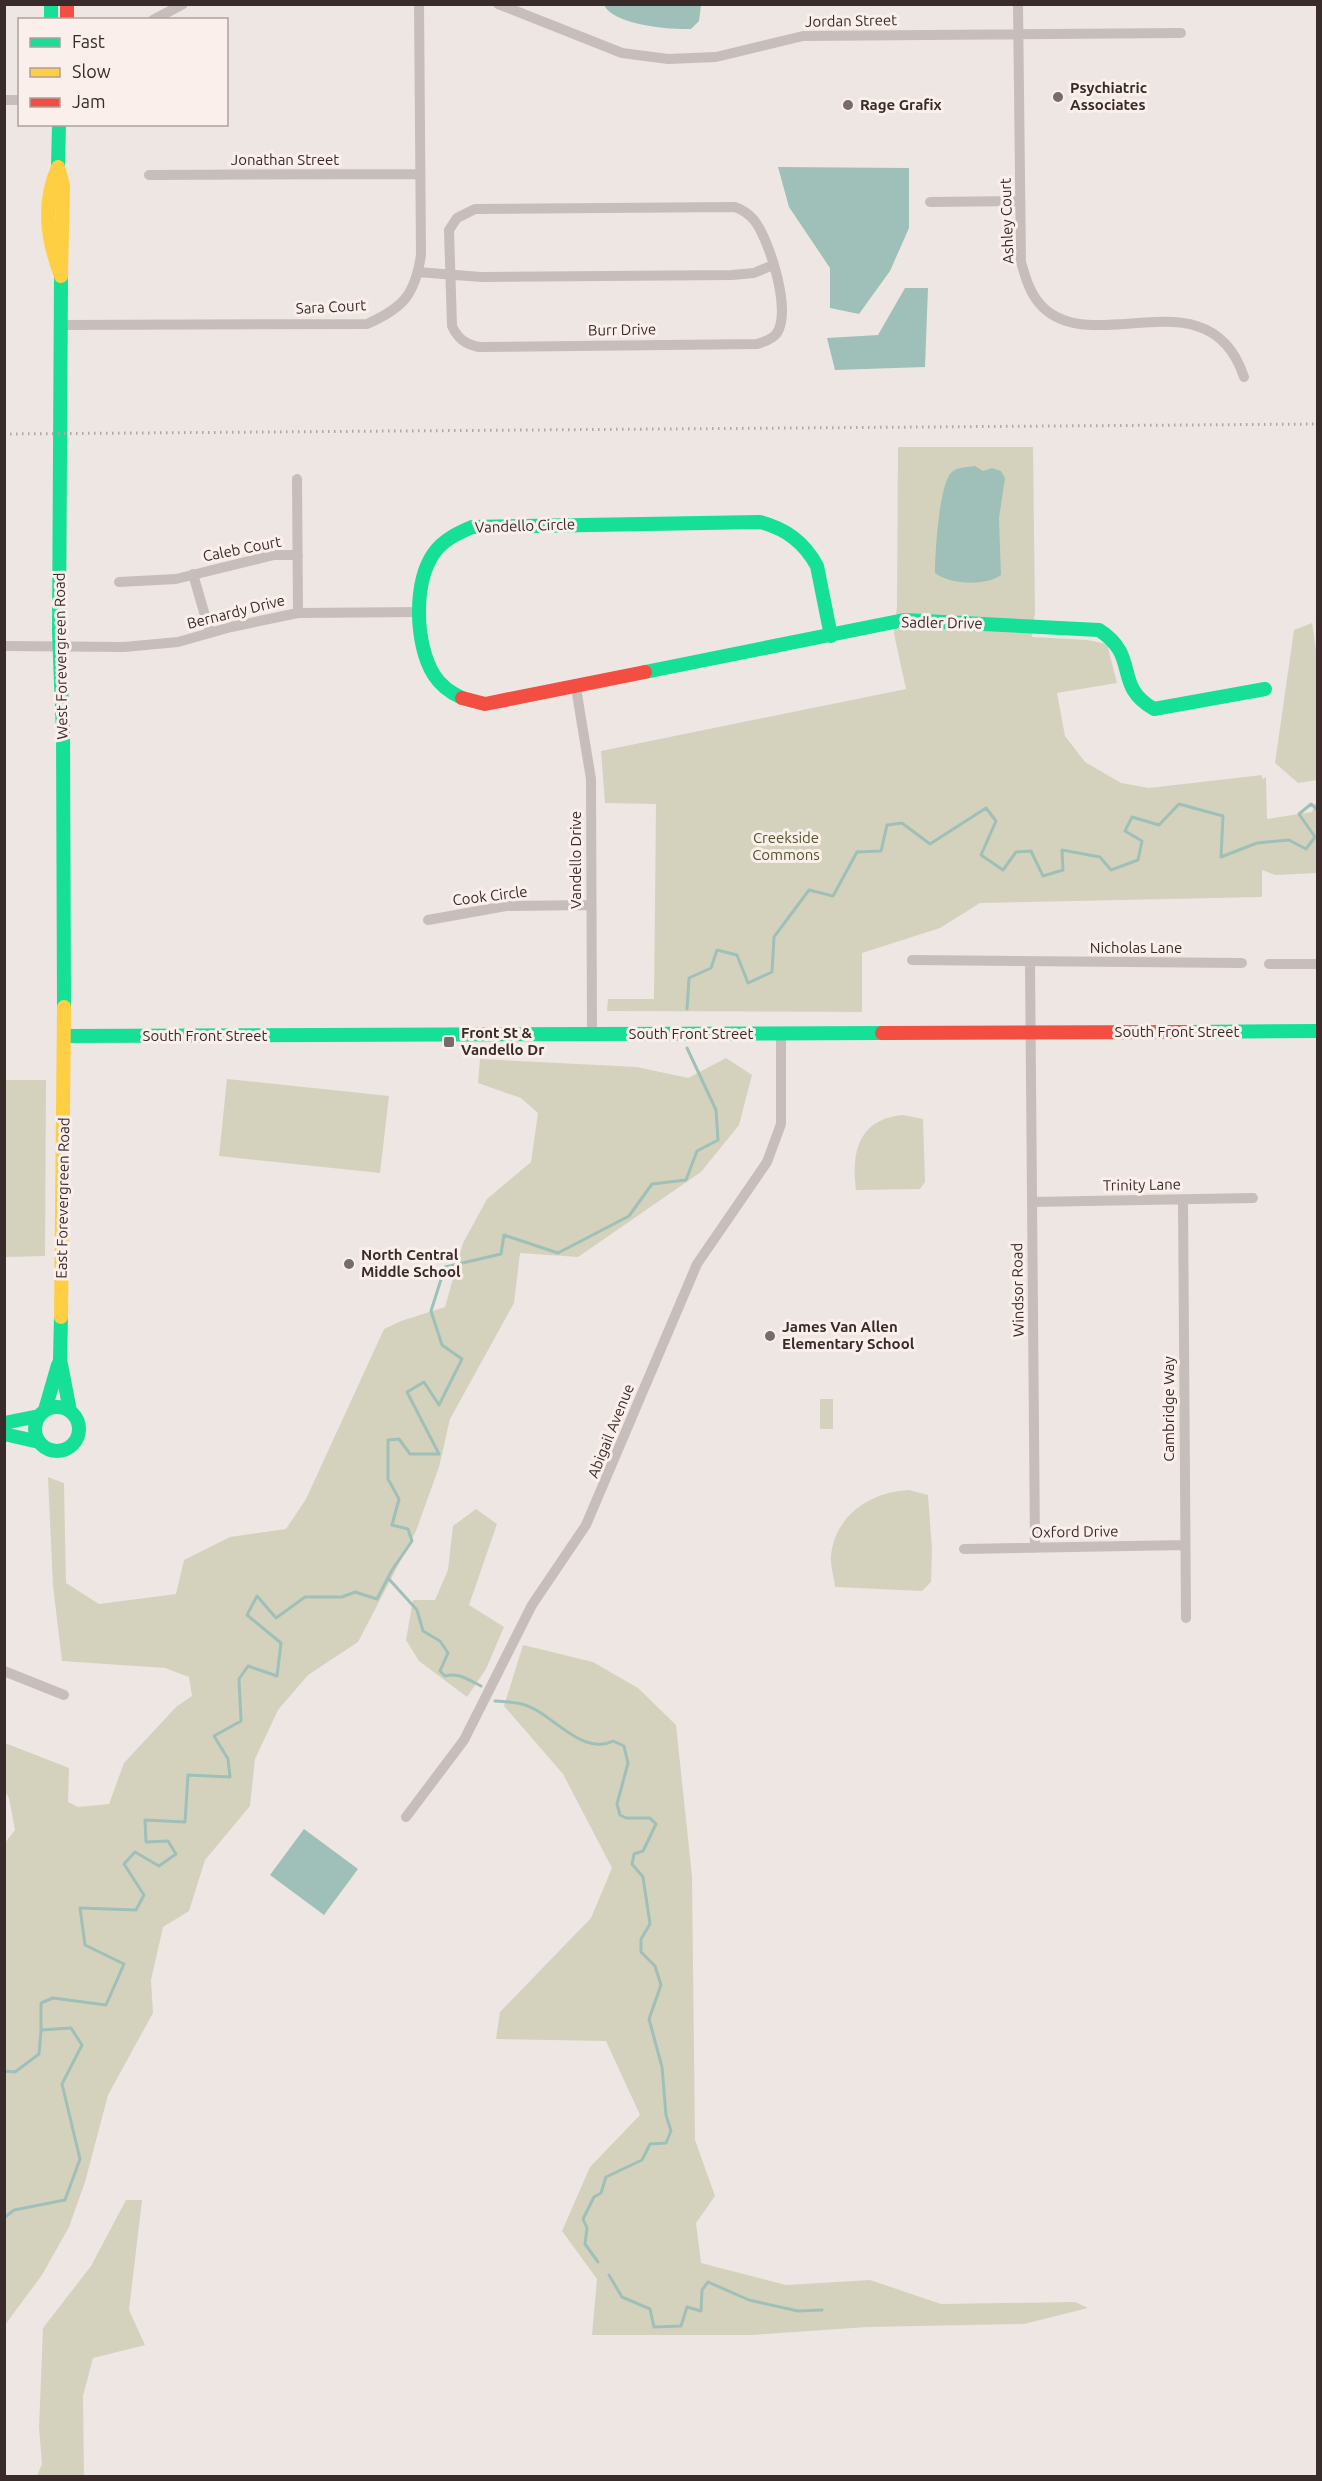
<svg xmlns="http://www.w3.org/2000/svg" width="1322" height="2481" font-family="Ubuntu,sans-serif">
  <rect width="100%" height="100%" fill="#eee6e3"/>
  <!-- green -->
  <path fill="#d4d2bd" d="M898 447H1033L1035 612 1032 637 1087 640 1107 644 1117 683 1057 693 1065 736 1085 762 1121 783 1149 788 1262 775V779L1266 777 1267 819 1312 812 1317 800V873L1275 875 1262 870V897L980 903 940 928 862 953V1012L607 1011 608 999H654L656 804 605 803 601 751 906 689 894 634 897 607Z
    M1312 623 1318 662 1317 780 1298 783 1275 763 1294 630Z
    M726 1058 752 1075 739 1125 701 1172 578 1257 520 1253 514 1303 450 1419 439 1467 416 1531 358 1642 308 1675 278 1710 255 1759 250 1806 205 1860 189 1911 163 1927 151 1980 153 2013 108 2095 85 2182 69 2227 42 2275 5 2325 4 1844 15 1830 9 1798 5 1791V1743L69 1768 68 1802 78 1807 109 1804 124 1763 176 1707 192 1696 189 1677 165 1668 62 1661 53 1586 48 1477 64 1483 66 1583 99 1604 176 1594 184 1560 230 1537 286 1529 306 1499 384 1329 401 1321 445 1307 463 1243 487 1199 531 1162 538 1113 521 1098 478 1083 480 1059 637 1067 688 1078Z
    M227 1079 389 1096 380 1173 219 1156Z
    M46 1080 45 1256 5 1257V1080Z
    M903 1115 923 1119 925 1182 920 1189 856 1190C851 1151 859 1119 903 1115Z
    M820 1399H833V1429H820Z
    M909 1490 928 1495 932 1549 931 1582 922 1591 835 1587C834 1577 830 1565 831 1555 836 1514 871 1492 909 1490Z
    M476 1509 497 1524 469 1605 504 1627 486 1669 467 1697 419 1661 406 1640 413 1600H435L448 1570 453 1526Z
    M523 1645 593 1662 638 1688 676 1725 692 1876 695 2140 715 2196 696 2223 701 2263 786 2285 870 2280 941 2304 1075 2302 1088 2308 1024 2324 867 2327 752 2335H592L597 2279 562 2231 590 2167 640 2115 606 2041 496 2039 500 2012 591 1918 612 1868 563 1774 504 1706Z
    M126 2200H142L129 2310 145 2345 93 2358 83 2396 84 2476H37L42 2464 39 2427 43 2328 91 2266Z"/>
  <!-- water -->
  <path fill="#9fc0b8" d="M701 5 699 21 691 29C671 30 613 25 604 5Z
    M778 167 909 168V228L890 271 859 314 830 308V268L789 207Z
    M905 288H928L925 367 835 370 827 338 878 335Z
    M975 466 983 471 992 468 1001 471 1005 478 999 518 1001 575C987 586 950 585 935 573 935 555 939 482 952 472 958 467 968 467 975 466Z
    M304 1829 358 1869 324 1915 270 1875Z"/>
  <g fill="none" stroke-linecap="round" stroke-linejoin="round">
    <!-- stream -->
    <path stroke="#9fc0b8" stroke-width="3" d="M687 1009 689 978 711 968 717 950 737 955 748 983 772 972 774 937 809 890 833 896 857 852 881 851 887 825 902 823 930 844 986 808 996 821 981 855 1003 870 1016 852 1031 851 1043 876 1063 870 1062 850 1100 857 1111 870 1138 860 1142 841 1125 831 1132 817 1159 825 1179 804 1223 816 1221 857 1257 843 1289 840 1306 849 1315 837 1299 814 1311 804 1318 810
      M388 1578 417 1610 423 1631 440 1641 448 1653 440 1671 445 1676C458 1672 469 1680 481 1686
      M495 1701C510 1702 523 1702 536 1710 558 1722 586 1755 613 1741L624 1746 628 1763 617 1804 620 1815 626 1818H650L656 1824 643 1851 634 1854 632 1864 643 1877 650 1924 641 1939V1952L655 1966 661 1985 649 2019 662 2067 666 2115 671 2131 666 2143 650 2144 642 2160 606 2177 601 2193 594 2197 583 2219 587 2228 585 2244 598 2262
      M4 2071 15 2072 39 2054 41 2031
      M4 2218 14 2210 65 2200 80 2159 62 2084 82 2045 71 2028 41 2030V2003L53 1998 106 2005 124 1964 85 1945 80 1908 136 1910 144 1895 124 1864 135 1852 159 1866 176 1854 168 1841 146 1842 145 1820 185 1822 188 1775 230 1777 228 1759 214 1736 241 1721 239 1679 248 1666 277 1676 281 1643 247 1615 257 1596 276 1618 305 1597H342L355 1592 377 1599 392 1570 412 1541 408 1529 392 1525 399 1499 388 1479V1440L399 1439 410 1454H439L407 1392 424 1382 439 1405 462 1359 442 1345 431 1311 445 1267 501 1254 504 1235 558 1253 629 1216 652 1184 686 1180 697 1151 718 1140 716 1110 687 1048
      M609 2275 622 2297 650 2309 654 2327 681 2326 687 2307 701 2311 702 2290 708 2282 749 2300 798 2311 822 2310"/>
    <!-- street -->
    <path stroke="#c7bebc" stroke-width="10" d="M498 4 622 53 668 59 716 57 803 36 1181 33
      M1018 4 1021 262C1025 276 1029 291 1039 303 1089 363 1209 270 1244 377
      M153 20 183 4
      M4 100H20
      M149 175 420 174
      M930 202 1020 201
      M735 207C743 210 748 213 754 220 769 239 792 310 777 333 773 339 764 342 757 344L479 347C465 344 458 339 452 326L449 230 457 218 475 209Z
      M418 272 481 277 732 275 754 273 773 265
      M61 325 367 324C403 308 415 295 421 255L419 4
      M297 479 298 613
      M193 574 210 633
      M119 582 176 579 274 555H298
      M4 646 124 647 178 642 231 627 298 613 421 612
      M576 688 591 779 592 1033
      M428 920 506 906 591 905
      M912 960 1242 963
      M1030 962 1035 1548
      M1269 964H1318
      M1183 1200 1186 1618
      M1032 1202 1253 1198
      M964 1549 1185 1545
      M4 1671 64 1695
      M406 1817 464 1740 532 1605 586 1525 697 1264 767 1162 781 1124V1035"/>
    <!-- fast -->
    <path stroke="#16e098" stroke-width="14" d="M51 4V20
      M58 167 59 124
      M61 276 59 632 63 733 64 1007
      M645 672 904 620 1099 630C1141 657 1112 685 1154 709L1265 689
      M462 698C451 693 441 686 434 675 415 645 413 583 434 553 443 540 458 533 472 527L760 522C786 529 804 542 817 566L831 636
      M1188 1032 1318 1031
      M64 1036 882 1033
      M61 1317 60 1359 70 1411
      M35 1429a22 22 0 1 1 44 0a22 22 0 1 1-44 0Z
      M45 1410 58 1365
      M4 1423 39 1416
      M4 1434 39 1442"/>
    <!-- slow -->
    <path stroke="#ffcf43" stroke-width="14" d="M58 167 63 185 61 276C47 239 42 204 58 167Z
      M61 1317 64 1007"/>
    <!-- jam -->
    <path stroke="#f24e42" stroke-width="14" d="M67 4V20
      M462 698 485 704 645 672
      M882 1033 1188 1032"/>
    <!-- rail -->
    <path stroke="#afa7a5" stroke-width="3" stroke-dasharray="1.5 4.5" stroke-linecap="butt" d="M4 434 1318 424"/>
  </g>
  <!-- markers -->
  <g fill="#786c6a" stroke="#faefeb" stroke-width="2">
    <circle cx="1058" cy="97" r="6"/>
    <circle cx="848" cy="105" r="6"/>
    <rect x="443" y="1036" width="12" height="12" rx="3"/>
    <circle cx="349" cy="1264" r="6"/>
    <circle cx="770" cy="1336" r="6"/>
  </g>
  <g text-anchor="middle" stroke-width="6" stroke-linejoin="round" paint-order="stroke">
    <!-- street labels -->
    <g font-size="15" fill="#382b29" stroke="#faefeb">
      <text transform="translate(851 21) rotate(-1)" y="5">Jordan Street</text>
      <text x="285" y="165">Jonathan Street</text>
      <text transform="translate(1007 221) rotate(-92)" y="5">Ashley Court</text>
      <text transform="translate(331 307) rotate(-3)" y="5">Sara Court</text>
      <text transform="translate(622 330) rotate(-1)" y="5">Burr Drive</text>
      <text transform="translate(525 526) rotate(-2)" y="5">Vandello Circle</text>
      <text transform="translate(242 549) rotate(-11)" y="5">Caleb Court</text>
      <text transform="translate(236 612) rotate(-14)" y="5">Bernardy Drive</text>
      <text transform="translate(942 623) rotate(1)" y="5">Sadler Drive</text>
      <text transform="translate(61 656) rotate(-91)" y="5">West Forevergreen Road</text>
      <text transform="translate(576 860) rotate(-90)" y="5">Vandello Drive</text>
      <text transform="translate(490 896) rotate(-7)" y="5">Cook Circle</text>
      <text x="1136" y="953">Nicholas Lane</text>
      <text x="1177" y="1037">South Front Street</text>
      <text x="691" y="1039">South Front Street</text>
      <text x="205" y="1041">South Front Street</text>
      <text transform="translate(1142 1185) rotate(-1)" y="5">Trinity Lane</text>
      <text transform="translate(63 1198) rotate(-89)" y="5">East Forevergreen Road</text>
      <text transform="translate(1018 1290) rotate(-91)" y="5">Windsor Road</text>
      <text transform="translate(1169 1409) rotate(-90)" y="5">Cambridge Way</text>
      <text transform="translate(611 1431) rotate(-68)" y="5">Abigail Avenue</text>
      <text transform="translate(1075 1532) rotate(-1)" y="5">Oxford Drive</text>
    </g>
    <!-- poi labels -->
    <g font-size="15" font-weight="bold" fill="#382b29" stroke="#faefeb" text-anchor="start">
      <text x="1070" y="93">Psychiatric<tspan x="1070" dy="17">Associates</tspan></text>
      <text x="860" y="110">Rage Grafix</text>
      <text x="461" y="1038">Front St &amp;<tspan x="461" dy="17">Vandello Dr</tspan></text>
      <text x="361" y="1260">North Central<tspan x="361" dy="17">Middle School</tspan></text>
      <text x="782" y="1332">James Van Allen<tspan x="782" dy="17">Elementary School</tspan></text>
    </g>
    <!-- park labels -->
    <g font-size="15" fill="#52572d" stroke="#faefeb">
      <text x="786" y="843">Creekside<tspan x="786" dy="17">Commons</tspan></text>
    </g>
  </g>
  <!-- border -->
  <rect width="1322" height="2481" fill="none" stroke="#382b29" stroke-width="12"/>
  <!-- legend -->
  <rect x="18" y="18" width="210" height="108" fill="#faefeb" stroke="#aca19d" stroke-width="1.5"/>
  <rect x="30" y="38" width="30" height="9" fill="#16e098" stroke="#aca19d" stroke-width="1.5"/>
  <text x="72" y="48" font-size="18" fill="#382b29">Fast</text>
  <rect x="30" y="68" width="30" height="9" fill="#ffcf43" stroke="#aca19d" stroke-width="1.5"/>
  <text x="72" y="78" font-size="18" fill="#382b29">Slow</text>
  <rect x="30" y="98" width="30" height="9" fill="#f24e42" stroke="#aca19d" stroke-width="1.5"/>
  <text x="72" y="108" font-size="18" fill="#382b29">Jam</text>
</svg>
